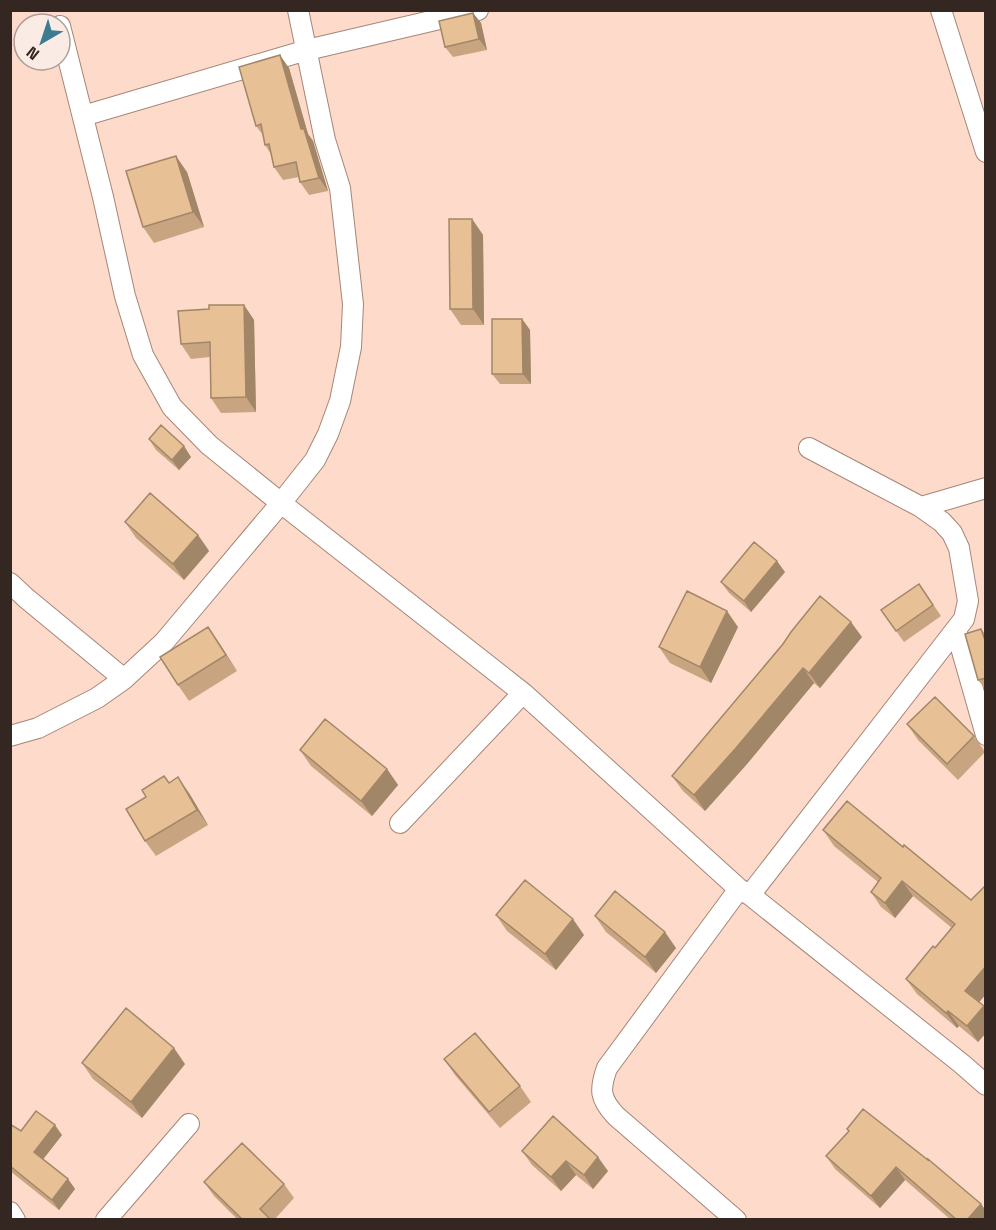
<svg xmlns="http://www.w3.org/2000/svg" width="996" height="1230" font-family="'Space Grotesk',sans-serif">
  <rect width="100%" height="100%" fill="#fddac9"/>
  <g fill="none" stroke-linecap="round" stroke-linejoin="round">
    <!-- street casing -->
    <g stroke="#a68677" stroke-width="22">
      <path id="street" d="M941 10 986 152
        M60 26 103 197 125 296 143 355 172 407 209 445 281 503 523 693 739 889 750 895 962 1064 986 1085
        M83 116 307 50 478 10
        M921 507 986 488
        M10 583 26 598 124 679
        M956 630 986 735
        M10 736 38 728 97 698 124 679 164 642 281 503 315 460 328 434 340 401 351 347 353 304 340 188 325 140 298 10
        M400 823 523 693
        M750 895 964 619 968 601 959 548 952 533 942 522 921 507 809 448
        M10 1212 15 1220
        M106 1220 189 1124
        M736 1220 616 1116C600 1099 599 1090 607 1068L739 889"/>
    </g>
    <!-- street -->
    <use href="#street" stroke="#fff" stroke-width="20"/>
  </g>
  <!-- wall -->
  <path fill="#c8a580" d="M473 13 481 23 487 50 453 57 445 47Z
    M289 68 308 134 313 141 328 191 309 195 300 182 299 177 283 180 274 167 271 154 265 145 263 135 256 126Z
    M187 172 204 227 154 243 143 227Z
    M472 219 483 235 484 325H461L450 309Z
    M244 305 254 320 256 412 221 413 211 398 210 357 191 359 181 344Z
    M522 319 530 330 531 384H500L492 374Z
    M149 439 191 457 179 470 156 450Z
    M125 522 198 535 209 551 184 580 136 538Z
    M785 572 751 612 729 593 721 582Z
    M919 584 941 616 904 642 881 610Z
    M738 627 711 683 670 663 659 647Z
    M981 629 986 635V690L978 680Z
    M862 637 820 688 814 683 747 764 705 811 683 791 672 776 783 644Z
    M219 643 237 671 189 701 178 685Z
    M907 724 974 736 985 752 958 780 918 740Z
    M300 750 387 769 398 785 372 816 311 766Z
    M169 783 189 793 208 825 156 856 145 841Z
    M823 830 903 847 971 900 986 994 979 1002 986 1009V1033L978 1042 959 1026 957 1028 917 994 906 979 952 928 913 896 895 918 881 907 871 892 878 882 834 846Z
    M496 915 584 935 556 970 507 931Z
    M595 916 676 948 656 973 606 932Z
    M444 1059 520 1086 531 1102 500 1128 455 1075Z
    M82 1063 185 1064 142 1118 93 1079Z
    M10 1124 21 1131 62 1135 43 1159 68 1179 75 1189 59 1210 10 1171Z
    M847 1129 981 1204 986 1211V1220H951L905 1180 880 1208 835 1169 826 1156 849 1131Z
    M522 1151 608 1171 593 1189 576 1175 561 1191 532 1165Z
    M204 1182 284 1184 294 1198 274 1220H238L214 1196Z"/>
  <!-- shaded-wall -->
  <path fill="#a28668" d="M473 13 481 23 487 50 479 39Z
    M280 55 289 68 308 134 313 141 328 191 319 178 301 129Z
    M176 156 187 172 204 227 193 212Z
    M472 219 483 235 484 325 473 309Z
    M244 305 254 320 256 412 246 397Z
    M522 319 530 330 531 384 523 374Z
    M184 446 191 457 179 470 172 460Z
    M198 535 209 551 184 580 173 564Z
    M777 561 785 572 751 612 744 601Z
    M727 611 738 627 711 683 700 667Z
    M851 622 862 637 820 688 809 673Z
    M208 627 219 643 237 671 226 655Z
    M803 668 814 683 747 764 705 811 694 795Z
    M387 769 398 785 372 816 361 801Z
    M178 777 189 793 208 825 197 810Z
    M902 881 913 896 895 918 885 903Z
    M573 919 584 935 556 970 545 954Z
    M665 932 676 948 656 973 645 957Z
    M986 966V994L976 1006 965 991Z
    M984 1006 986 1009V1033L978 1042 967 1026Z
    M948 1011 959 1026 957 1028 946 1013Z
    M174 1048 185 1064 142 1118 131 1102Z
    M55 1125 62 1135 41 1162 34 1152Z
    M598 1157 608 1171 593 1189 584 1175Z
    M566 1161 576 1175 561 1191 551 1177Z
    M896 1167 905 1180 880 1208 871 1196Z
    M68 1179 75 1189 59 1210 52 1200Z
    M981 1204 986 1211V1220H967Z"/>
  <!-- building -->
  <path fill="#e8c095" stroke="#a28668" stroke-width="1.5" d="M473 13 479 39 445 47 439 21Z
    M280 55 301 129H304L319 178 300 182 296 162 274 167 269 144 265 145 261 124 256 126 239 67Z
    M176 156 193 212 143 227 126 171Z
    M449 219H472L473 309H450Z
    M209 305H244L246 397 211 398 210 342 181 344 178 311 209 309Z
    M492 319H522L523 374H492Z
    M161 425 184 446 172 460 149 439Z
    M150 493 198 535 173 564 125 522Z
    M754 542 777 561 744 601 721 582Z
    M919 584 933 605 896 631 881 610Z
    M687 591 727 611 700 667 659 647Z
    M820 596 851 622 809 673 803 668 736 748 694 795 672 776 783 644 791 632Z
    M208 627 226 655 178 685 160 657Z
    M981 629 986 643V678L978 680 965 634Z
    M935 697 974 736 947 764 907 724Z
    M325 719 387 769 361 801 300 750Z
    M164 776 169 783 178 777 197 810 145 841 126 809 146 797 142 790Z
    M847 801 903 847 904 845 971 900 986 885V966L965 991 984 1006 967 1026 948 1011 946 1013 906 979 933 946 935 948 955 924 902 881 885 903 871 892 881 878 823 830Z
    M525 880 573 919 545 954 496 915Z
    M615 891 665 932 645 957 595 916Z
    M126 1008 174 1048 131 1102 82 1063Z
    M475 1033 520 1086 489 1112 444 1059Z
    M863 1109 928 1160V1159L981 1204 967 1220H957L896 1167 871 1196 826 1156 849 1131 847 1129Z
    M36 1111 55 1125 34 1152 68 1179 52 1200 10 1166V1124L21 1131Z
    M553 1116 598 1157 584 1175 566 1161 551 1177 522 1151Z
    M242 1143 284 1184 260 1209 271 1220H243L204 1182Z"/>
  <!-- border -->
  <rect width="996" height="1230" fill="none" stroke="#342721" stroke-width="24"/>
  <!-- north arrow -->
  <g transform="translate(42 42) rotate(219)"><circle r="28" fill="#faece5" stroke="#ab9d97" stroke-width="1.5"/>
  <path d="M0-4.5L10 22L0 15L-10 22Z" fill="#3d7b91"/>
  <text y="-9" font-size="16" font-weight="bold" text-anchor="middle" fill="#342721">N</text>
  </g>
</svg>
